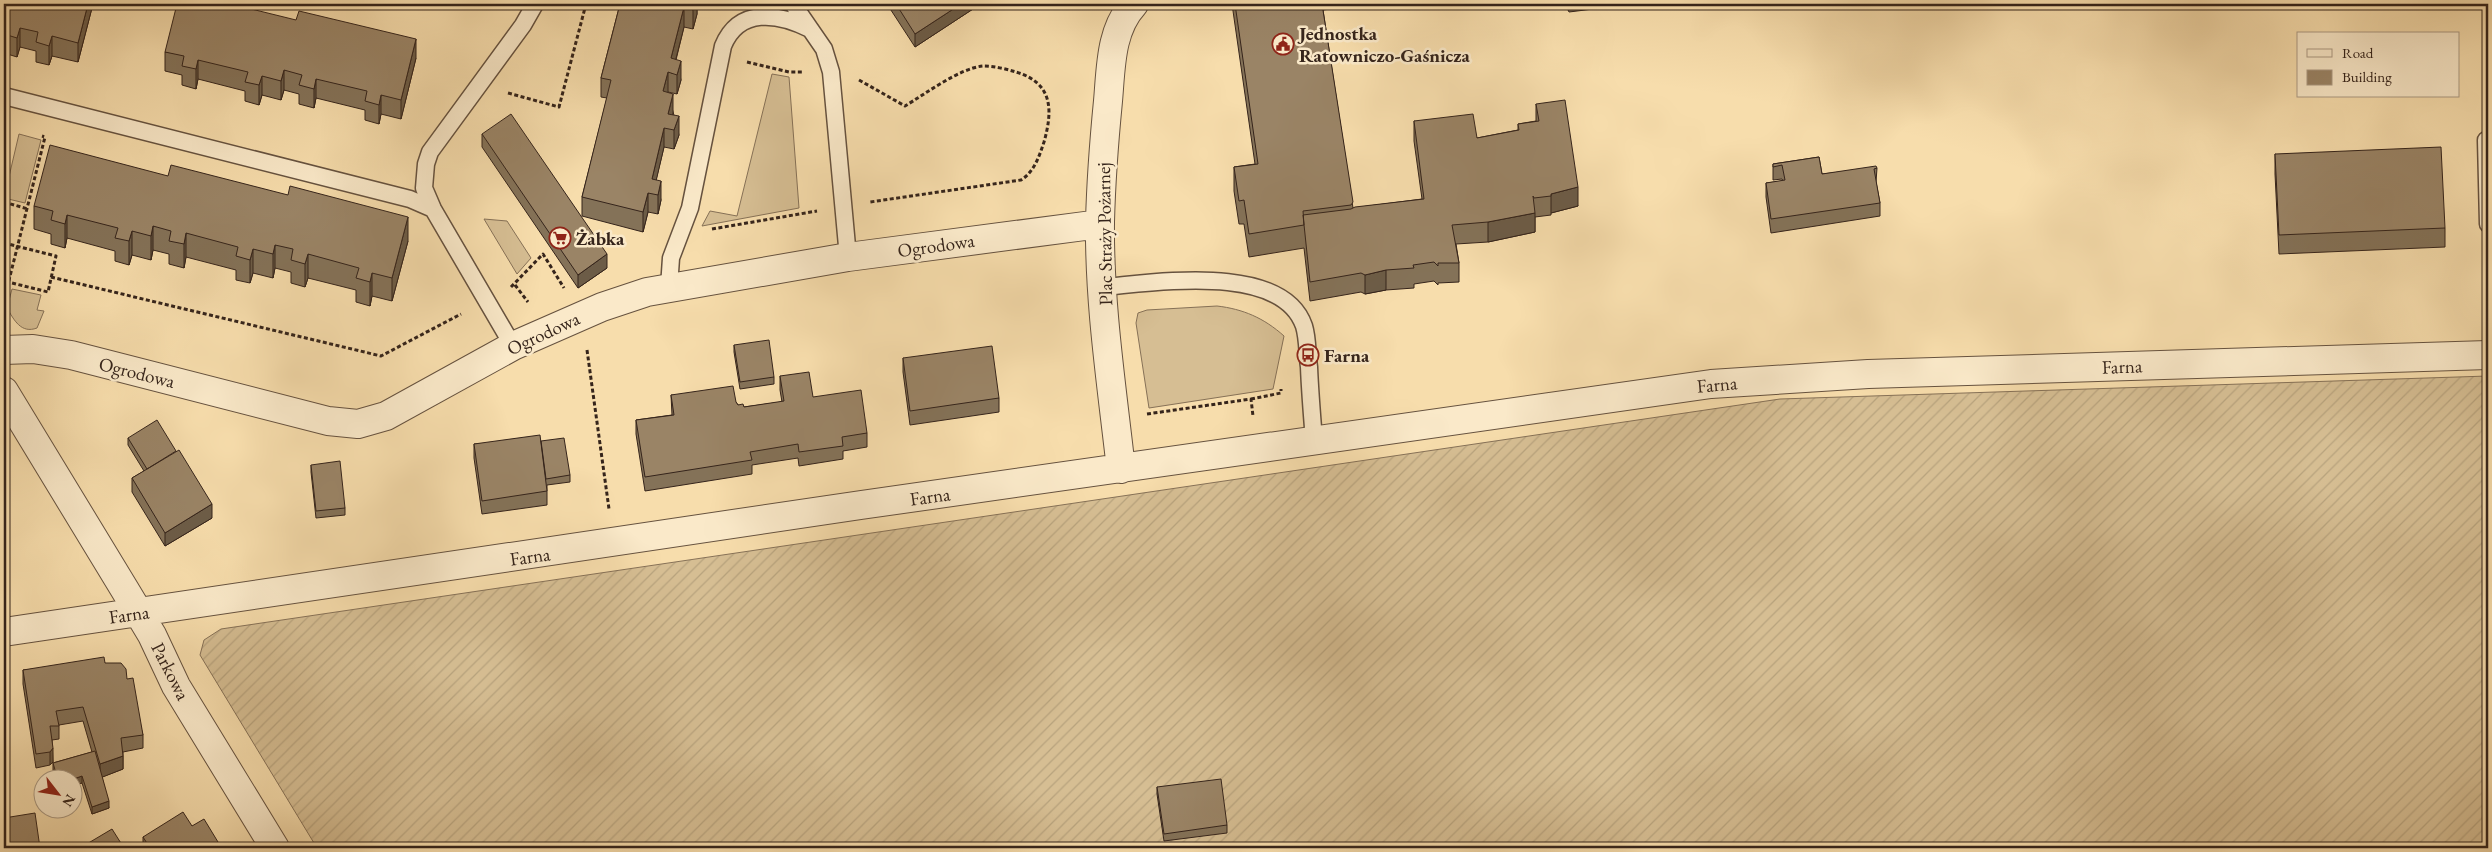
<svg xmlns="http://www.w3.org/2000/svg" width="2492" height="852" font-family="'EB Garamond',serif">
  <defs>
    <pattern id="garden-furrows" width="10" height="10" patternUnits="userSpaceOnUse" patternTransform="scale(1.25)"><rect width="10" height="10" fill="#d6be93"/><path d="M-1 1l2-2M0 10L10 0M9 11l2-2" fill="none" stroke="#b8a37e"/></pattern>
  </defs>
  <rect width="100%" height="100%" fill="#f7ddac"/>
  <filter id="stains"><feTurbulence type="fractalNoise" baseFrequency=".004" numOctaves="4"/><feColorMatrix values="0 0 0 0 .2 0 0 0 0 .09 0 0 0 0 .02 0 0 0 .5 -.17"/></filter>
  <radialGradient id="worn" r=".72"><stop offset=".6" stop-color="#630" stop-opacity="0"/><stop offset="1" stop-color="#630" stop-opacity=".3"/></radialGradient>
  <!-- grass -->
  <path fill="#d6be93" stroke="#867157" d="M772 74 789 77 799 208 702 226 710 211 737 216Z
    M19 134 41 140 25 203 4 198Z
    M484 219 507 221 531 258 517 274Z
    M12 289 41 295 37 310 44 311 37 328C21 334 14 320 7 308Z
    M1217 306C1243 309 1264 318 1284 336L1273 389 1149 408 1136 323 1138 313 1147 310Z"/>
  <!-- garden -->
  <path fill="url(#garden-furrows)" stroke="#867157" d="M2488 376V848H317L200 655 204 640 221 629 1780 399Z"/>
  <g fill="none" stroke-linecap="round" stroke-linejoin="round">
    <!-- lane casing -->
    <g stroke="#66523f" stroke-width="19">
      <path id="lane" d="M793 4 824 49 831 72 848 257
        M4 96 410 199 433 209
        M2486 140 2488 224
        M669 287 671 258 690 208 723 46C739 7 778 13 810 29
        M1103 287C1154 283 1282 262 1304 326 1308 339 1307 354 1309 367 1310 392 1312 416 1314 440
        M513 346 433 209 424 188 426 164 430 152 523 25 535 4"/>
    </g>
    <!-- street casing -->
    <g stroke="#66523f" stroke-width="30">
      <path id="street" d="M4 350 33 349 71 355 328 421 358 424 386 416 513 346 602 307 647 292 848 257 1100 224
        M4 391 125 590 152 635 176 686 275 848
        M1121 469C1112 388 1099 304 1100 222 1101 182 1104 142 1108 101 1111 68 1110 30 1134 4
        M4 632 861 505 1711 384 1868 374 2488 355"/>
    </g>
    <!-- path -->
    <path stroke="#35241b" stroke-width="3" stroke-dasharray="4 2.5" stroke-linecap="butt" d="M747 62 789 72H802
      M859 80 905 106C925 94 960 68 983 66 994 66 1006 69 1016 72 1053 83 1053 110 1044 142 1039 157 1034 172 1021 180L870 202
      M508 93 559 107 586 4
      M4 202 28 209
      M712 229 817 211
      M4 243 56 256 48 292 4 281
      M51 277 381 356 461 314
      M515 285 528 302
      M511 287 543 254 564 288
      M4 300 45 137 42 136
      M587 350 609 509
      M1251 399 1281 393V389
      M1147 414 1251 399 1253 416"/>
    <!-- lane -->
    <use href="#lane" stroke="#fae9c9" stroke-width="16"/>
    <!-- street -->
    <use href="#street" stroke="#fae9c9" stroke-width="28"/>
  </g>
  <!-- wall -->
  <path fill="#847258" stroke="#35241b" d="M4 4H93L78 62 52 56 49 65 36 62V51L20 47 17 57 4 53Z
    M620 4H697V14L693 29 684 27 676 60 681 80 677 94 668 92 679 135 674 149 664 147 656 180 661 200 658 214 648 212 643 232 582 216V197L607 98 601 97V78Z
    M887 4H973V9L915 47Z
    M1232 4H1369L1323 10 1353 208 1422 199 1414 141V121L1477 138 1518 130V124L1536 121V104L1578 206 1551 213V215L1535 217V232L1488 242 1456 244 1459 263V282L1438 283V285L1434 281 1414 284V288L1386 290 1365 294 1361 292 1310 301 1304 248 1249 257 1244 224H1239L1234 191V167L1255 164Z
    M1565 4H1593V9L1569 12Z
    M165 52 416 58 401 119 381 114 379 124 365 120V110L316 98 314 108 299 104V94L284 90 281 100 262 95 259 105 245 101V91L198 79 196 89 182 85V75L165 71Z
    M482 134 607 268 578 288 482 147Z
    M2275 154 2445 228V247L2279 254 2275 174Z
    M1819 157 1822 174 1877 168 1876 182 1880 203V216L1771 233 1766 197V183L1783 181 1782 179 1773 180V164Z
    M34 206 408 241 392 301 372 296 370 306 356 302V290L308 278 305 287 291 283V272L275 268 273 278 253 273 250 283 236 280V270L186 257 184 268 169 264V254L153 250 151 260 132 255 129 265 115 261V251L67 238 65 248 51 244V234L34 229Z
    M734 345 774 377V384L740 389 734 352Z
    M903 358 999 398V412L910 425 903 372Z
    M780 376 867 433V447L843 451V459L799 466 798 458 752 465V474L645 491 636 434V420L672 415 671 395 736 402 738 405 744 407 782 402 780 390Z
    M128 438 212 518 165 546 132 492V478L144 471 128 445Z
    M541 441 570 475V482L547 485V505L482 514 474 458V444Z
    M311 465 345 508V515L316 518 311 472Z
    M105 663 127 679 143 735V748L123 752V769L102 777 109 808 92 814 82 783 72 786V780H56L53 770V763L92 752 83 721 59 725V739L52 740 53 762 50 765 36 768 23 684V670Z
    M1157 787 1227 825V833L1164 841 1157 794Z
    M192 826 218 848H143V837Z"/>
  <!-- shaded-wall -->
  <path fill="#6c5c47" stroke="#35241b" d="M88 4H93L78 62V43Z
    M695 4H697V14L693 29V10Z
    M961 4H973V9L915 47V34Z
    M684 7V27L672 74 671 58Z
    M20 28V47L17 57V38Z
    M52 36V56L49 65V46Z
    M416 39V58L401 119V100Z
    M198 60V79L196 89V69Z
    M681 61V80L677 94V75Z
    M284 70V90L281 100V81Z
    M668 72V92L663 110V91Z
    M262 76V95L259 105V85Z
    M316 79V98L314 108V89Z
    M673 94V113L669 129 668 114Z
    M381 95V114L379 124V105Z
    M679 116V135L674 149V130Z
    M664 128V147L653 194 652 179Z
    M661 181V200L658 214V195Z
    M1578 187V206L1551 213V194Z
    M648 193V212L643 232V212Z
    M1535 213V232L1488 242V222Z
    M67 215V238L65 248V224Z
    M408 217V241L392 301V278Z
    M153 226V250L151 260V236Z
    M132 231V255L129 265V241Z
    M186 233V257L184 268V244Z
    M275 245V268L273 278V254Z
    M253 249V273L250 283V260Z
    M308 254V278L305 287V264Z
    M607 254V268L578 288V275Z
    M1386 270V290L1365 294V275Z
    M372 273V296L370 306V282Z
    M212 504V518L165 546V533Z
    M53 748V762L50 765V752Z
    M123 756V769L100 778V764Z
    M82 776V783L72 786V780H71Z
    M109 801V808L92 814V807Z
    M218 842V848H209Z"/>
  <!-- building -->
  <path fill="#9a8466" stroke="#35241b" d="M4 4H88L78 43 52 36 49 46 36 42 38 32 20 28 17 38 4 34Z
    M177 4H231L296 20 299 11 416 39 401 100 381 95 379 105 365 101 367 91 316 79 314 89 299 85 302 75 284 70 281 81 262 76 259 85 245 82 248 72 198 60 196 69 182 66 184 56 165 52Z
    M620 4H695L693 10 684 7 671 58 681 61 677 75 668 72 663 91 673 94 668 114 679 116 674 130 664 128 652 179 661 181 658 195 648 193 643 212 582 197 611 80 601 78Z
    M896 4H961L915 34Z
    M1235 4H1322L1353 202 1351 205 1303 211 1304 225 1249 234 1244 200 1239 201 1234 167 1258 164Z
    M1565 100 1578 187 1551 194V196L1534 198 1533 196 1535 213 1488 222 1452 225 1459 263H1438V266L1434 262 1413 265 1414 268 1386 270 1365 275 1361 273 1310 282 1303 215 1351 209 1355 207 1424 199 1414 121 1473 114 1477 138 1519 130 1518 124 1539 121 1536 104Z
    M511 114 607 254 578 275 482 134Z
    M50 145 168 176 171 165 288 195 290 186 408 217 392 278 372 273 370 282 356 278 359 268 308 254 305 264 291 260 293 249 275 245 273 254 253 249 250 260 236 256 238 247 186 233 184 244 169 241 171 231 153 226 151 236 132 231 129 241 115 238 118 228 67 215 65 224 51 220 53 211 34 206Z
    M2441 147 2445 228 2279 235 2275 154Z
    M1819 157 1822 174 1876 166 1877 168 1874 169 1880 203 1771 219 1766 183 1785 180 1782 165 1773 167V164Z
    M769 340 774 377 740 382 734 345Z
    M992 346 999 398 910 411 903 358Z
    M809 372 813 397 861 390 867 433 842 437 843 446 799 452 798 444 750 452 752 460 645 477 636 420 674 415 671 395 733 386 736 402 738 405 743 404 744 407 784 401 780 376Z
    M157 420 176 451 147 469 128 438Z
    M540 435 547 491 482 501 474 444Z
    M564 438 570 475 546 479 541 441Z
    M179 450 212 504 165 533 132 478Z
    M340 461 345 508 316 511 311 465Z
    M104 657 105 663H121L126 669 127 679 133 678 143 735 121 738 123 756 100 764 83 707 56 711 59 726H50L53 748 50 752 36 754 23 670Z
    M95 751 109 801 92 807 82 776 71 780H58L53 763Z
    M1221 779 1227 825 1164 834 1157 787Z
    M183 812 192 826 204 819 218 842 209 848H150L143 837Z
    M35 813 40 848H4V818Z
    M112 829 124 848H80Z"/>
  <!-- icons -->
  <defs>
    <g id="civic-ring" transform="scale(1.125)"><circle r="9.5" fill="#fae9c9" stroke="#8f2418" stroke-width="1.5"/><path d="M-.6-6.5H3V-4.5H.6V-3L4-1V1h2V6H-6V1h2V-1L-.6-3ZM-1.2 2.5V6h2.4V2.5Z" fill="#8f2418"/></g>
    <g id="supermarket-ring" transform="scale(1.125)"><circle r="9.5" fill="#fae9c9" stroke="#8f2418" stroke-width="1.5"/><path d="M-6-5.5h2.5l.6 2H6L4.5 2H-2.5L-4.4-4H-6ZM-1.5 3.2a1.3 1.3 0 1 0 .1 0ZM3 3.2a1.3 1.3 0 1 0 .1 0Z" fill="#8f2418"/></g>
    <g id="bus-ring" transform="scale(1.125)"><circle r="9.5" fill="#fae9c9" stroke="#8f2418" stroke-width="1.5"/><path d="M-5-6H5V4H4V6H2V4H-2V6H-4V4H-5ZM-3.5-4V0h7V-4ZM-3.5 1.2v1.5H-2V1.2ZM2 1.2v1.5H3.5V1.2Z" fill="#8f2418"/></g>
  </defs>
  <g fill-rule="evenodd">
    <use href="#civic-ring" x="1283" y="44"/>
    <use href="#supermarket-ring" x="560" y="238"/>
    <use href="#bus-ring" x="1308" y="355"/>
  </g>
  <g text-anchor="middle" stroke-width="5" stroke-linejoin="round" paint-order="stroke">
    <!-- poi labels -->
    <g font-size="19" font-weight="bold" fill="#35241b" stroke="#fae9c9" text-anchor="start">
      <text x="1299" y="40">Jednostka<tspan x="1299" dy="22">Ratowniczo-Gaśnicza</tspan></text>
      <text x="576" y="245">Żabka</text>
      <text x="1324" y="362">Farna</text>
    </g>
    <!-- street labels -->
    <g font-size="19" fill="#35241b" stroke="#fae9c9">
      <text transform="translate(1104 234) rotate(-91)" y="7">Plac Straży Pożarnej</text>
      <text transform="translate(936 245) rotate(-8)" y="7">Ogrodowa</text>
      <text transform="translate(543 333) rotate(-25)" y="7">Ogrodowa</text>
      <text transform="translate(2122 366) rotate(-2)" y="7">Farna</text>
      <text transform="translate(137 372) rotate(14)" y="7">Ogrodowa</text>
      <text transform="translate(1717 384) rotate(-5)" y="7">Farna</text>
      <text transform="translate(930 496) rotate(-8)" y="7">Farna</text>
      <text transform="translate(530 556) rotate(-8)" y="7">Farna</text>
      <text transform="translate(129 614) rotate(-8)" y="7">Farna</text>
      <text transform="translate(171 671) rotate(63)" y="7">Parkowa</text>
    </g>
  </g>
  <!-- margin -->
  <rect width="2492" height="852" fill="none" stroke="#f7ddac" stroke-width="20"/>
  <rect x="5" y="5" width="2482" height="842" fill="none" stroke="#35241b" stroke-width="2.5"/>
  <rect x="10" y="10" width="2472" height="832" fill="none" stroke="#35241b"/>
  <!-- legend -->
  <rect x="2297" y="32" width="162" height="65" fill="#fae9c9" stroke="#ab9a83"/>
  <rect x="2307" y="49" width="25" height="8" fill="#fae9c9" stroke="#ab9a83"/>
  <text x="2342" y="58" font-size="15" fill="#35241b">Road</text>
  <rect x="2307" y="70" width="25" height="15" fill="#9a8466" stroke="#ab9a83"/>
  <text x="2342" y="82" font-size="15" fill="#35241b">Building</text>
  <!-- north arrow -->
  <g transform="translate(58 794) rotate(121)"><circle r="24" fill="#fae9c9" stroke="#ab9a83"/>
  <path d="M0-4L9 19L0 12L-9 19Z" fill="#8f2418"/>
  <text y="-8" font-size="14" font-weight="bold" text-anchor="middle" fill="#35241b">N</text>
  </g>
  <rect width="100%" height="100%" filter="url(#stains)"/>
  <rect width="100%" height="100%" fill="url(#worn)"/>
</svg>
